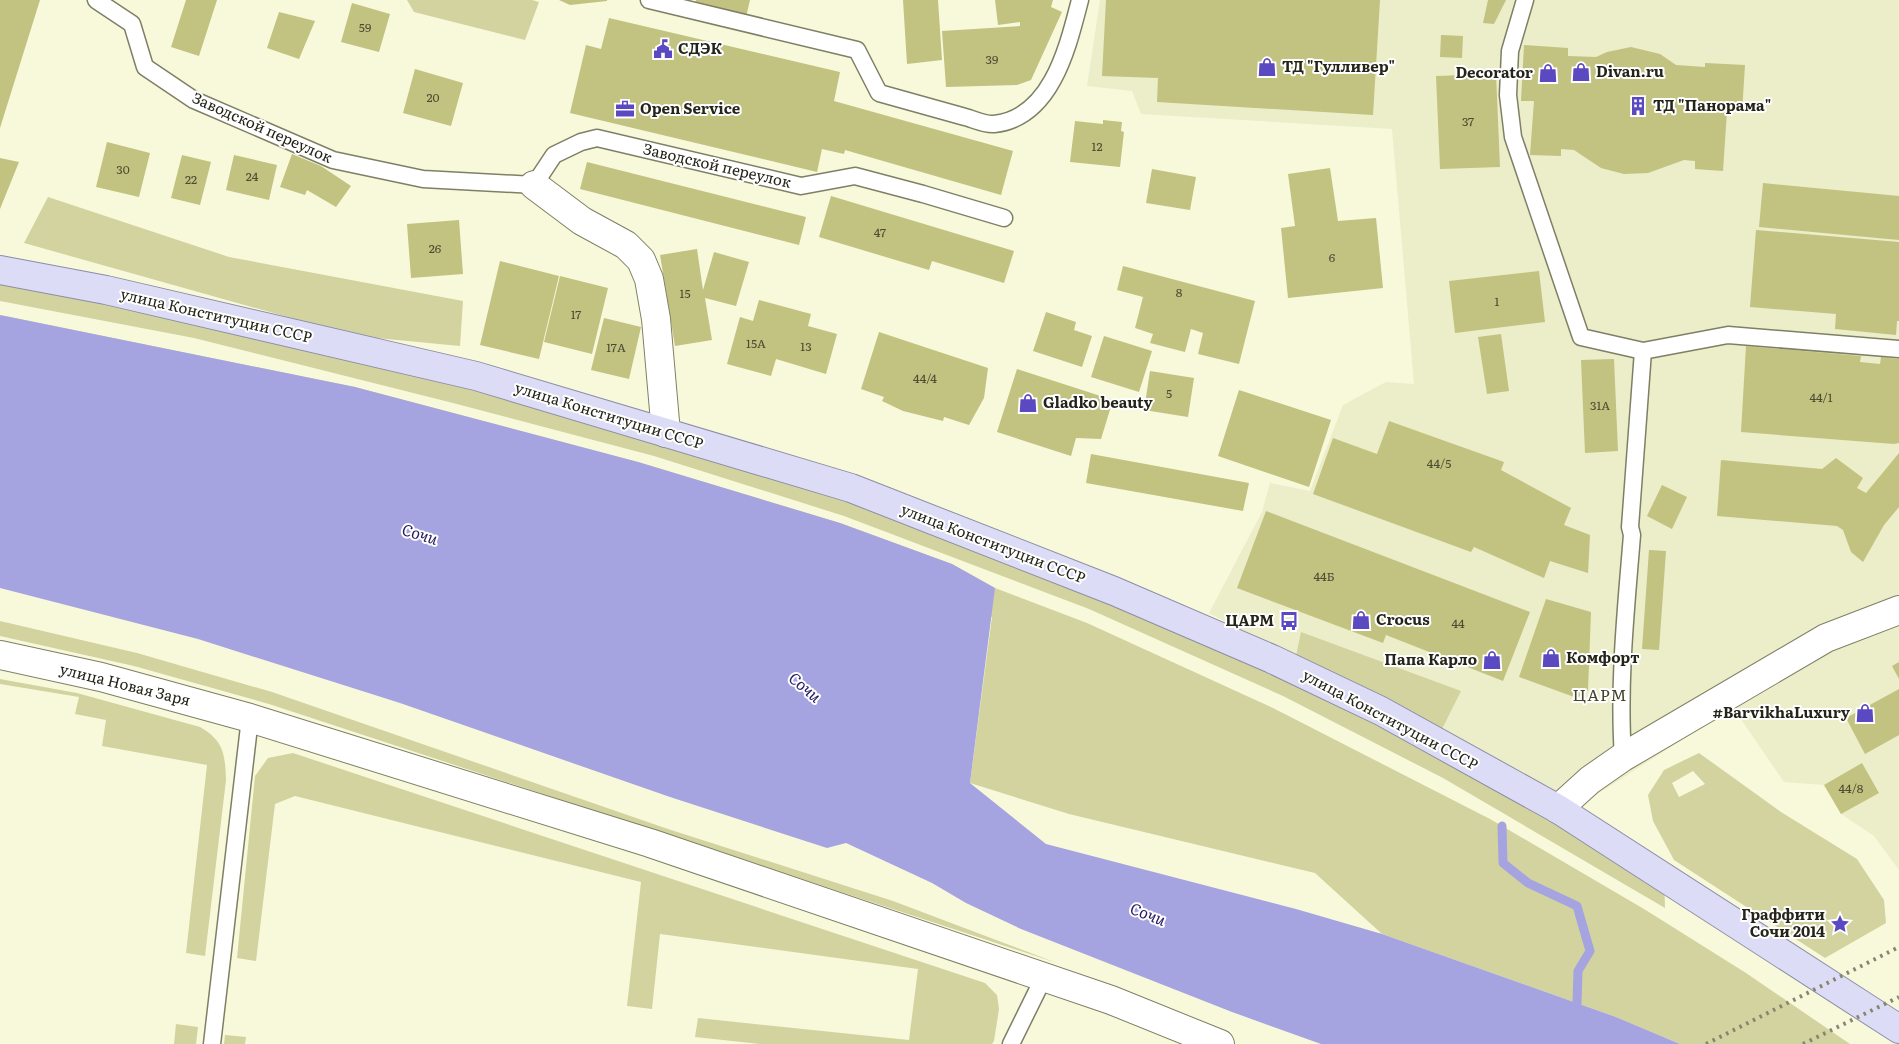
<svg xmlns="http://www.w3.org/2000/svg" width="1899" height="1044" font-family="Literata,serif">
  <rect width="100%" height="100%" fill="#f8f9db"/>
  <!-- built -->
  <path fill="#ecedc9" d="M1100 0H1899V870L1874 836 1841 814 1824 785 1784 782 1738 715H1720L1573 810 1209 613 1262 512 1270 483 1310 491 1343 405 1386 382 1414 384 1392 129 1141 114 1132 91 1087 86Z"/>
  <!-- green -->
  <path fill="#d2d39f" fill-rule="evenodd" d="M407 0H532L539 2 525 40 414 12Z
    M48 197 229 257 463 301 460 346 355 336 24 243Z
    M0 271 666 433 1272 659 1664 878 1665 908 1443 778 1283 696 1089 609 844 516 654 456 453 403 194 338 0 301Z
    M0 315 355 387 638 462 840 523 952 564 995 588 1087 623 1273 708 1490 819 1644 909 1746 973 1850 1044H1680L1616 1017 1382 934 1315 873 1069 814 970 783 992 617Z
    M0 621 137 653 272 692 668 829 893 901 1057 963 269 704 134 666 0 636Z
    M1301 632 1461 691 1441 731 1296 656Z
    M0 679 77 693 200 727C224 741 225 754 226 780L205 956 186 953 207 765 102 746 106 720 75 714 79 697 0 684Z
    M293 753 985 983 997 995 999 1009 994 1041 992 1044H760L695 1037 698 1018 909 1040 918 969 660 934 652 1009 627 1006 641 882 295 796 275 804 256 961 237 958 255 776 268 758Z
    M1699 753 1781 812 1857 859 1884 900 1886 923 1825 958 1674 860 1653 821 1648 795 1664 770ZM1693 771 1705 784 1679 797 1672 783Z
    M176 1024 198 1027 196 1044H174Z
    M225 1035 246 1037 245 1044H224Z"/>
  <!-- water -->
  <path fill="#a5a4e0" d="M0 315 355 387 638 462 840 523 952 564 995 588 970 783 1046 844 1296 909 1382 934 1616 1017 1680 1044H1321L1232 1012 1021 929 966 903 932 883 846 843 827 848 670 797 400 703 198 639 0 588Z"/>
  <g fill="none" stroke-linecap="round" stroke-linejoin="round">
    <!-- stream -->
    <path stroke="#a5a4e0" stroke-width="9" d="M1502 826 1503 863 1528 883 1577 906 1590 951 1578 971 1577 1003"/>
  </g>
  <!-- building -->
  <path fill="#c2c281" d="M0 0H40L0 128Z
    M186 0H217L199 56 171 47Z
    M559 0H607V1L570 5Z
    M696 0H750L746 17 695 4Z
    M903 0H938L942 60 907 64Z
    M995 0H1053L1051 7 1062 12 1031 80 1017 85 946 87 942 31 1020 26V22L998 25Z
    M1106 0H1380L1373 115 1157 102 1158 78 1102 76Z
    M1488 0H1506L1494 24 1483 23Z
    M352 3 390 14 379 52 341 42Z
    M279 12 315 21 299 59 267 48Z
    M609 18 840 72 834 101 1013 151 1001 195 845 150 844 154 822 149 817 172 570 113 586 45 601 49Z
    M1441 35 1463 36 1462 58 1440 57Z
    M1524 45 1568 48V56L1596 57 1607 52 1631 47 1660 54 1676 65 1705 67V63L1745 65 1742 112 1727 111 1723 171 1695 169V161L1684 160 1648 173 1624 174 1601 168 1574 150 1561 149V156L1530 155 1534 101H1521Z
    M415 69 463 83 451 126 403 113Z
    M1496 74 1500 167 1440 169 1436 76Z
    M1103 120 1122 122 1121 131 1124 132 1120 167 1070 162 1075 121 1103 124Z
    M107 142 150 153 139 197 96 187Z
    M292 154 321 166 351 186 336 207 307 190 305 195 280 187Z
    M182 155 211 162 200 205 171 198Z
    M234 155 277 165 269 200 226 190Z
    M0 158 19 162 0 209Z
    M587 162 806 217 799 245 580 189Z
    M1330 168 1338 221 1376 218 1383 288 1288 298 1281 228 1295 226 1288 174Z
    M1152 169 1196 177 1190 210 1146 203Z
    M1763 183 1899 196V240L1759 227Z
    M831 196 1014 251 1004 283 932 261 929 270 819 237Z
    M459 220 463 274 411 278 407 224Z
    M1756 230 1899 242V321H1897L1896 335 1835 329 1836 314 1750 307Z
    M697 249 703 290 714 252 749 262 736 306 705 298 712 340 675 346 660 255Z
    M500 261 559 276 539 359 480 345Z
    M1123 266 1255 301 1239 364 1198 354 1203 333 1191 329 1185 352 1150 343 1153 334 1135 328 1143 297 1117 290Z
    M1539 271 1545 322 1455 333 1449 281Z
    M560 276 608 288 592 354 544 342Z
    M759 300 811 314 808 326 837 334 826 374 776 359 771 376 727 364 740 317 753 321Z
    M1046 312 1076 322 1074 330 1092 336 1082 367 1033 351Z
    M604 318 641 327 629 379 591 370Z
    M879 332 988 368 984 398 969 425 944 417 943 421 903 411 882 401 884 397 861 389Z
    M1501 334 1509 391 1487 394 1478 337Z
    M1104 336 1152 351 1139 392 1091 377Z
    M1746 346 1861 356 1860 362 1880 364 1881 357 1899 359V443L1894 444 1741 432Z
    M1614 359 1618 451 1585 453 1581 360Z
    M1017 369 1113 400 1101 439 1076 438 1071 456 997 432Z
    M1150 371 1194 378 1188 417 1144 410Z
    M1239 390 1331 420 1309 487 1218 456Z
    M1389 421 1504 462 1501 470 1571 508 1564 525 1590 535 1588 573 1550 561 1544 578 1474 547 1471 552 1313 494 1333 438 1377 454Z
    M1899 453V507L1884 525 1863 562 1851 552 1843 530 1837 526 1717 516 1721 460 1822 469 1836 458 1863 478 1857 488 1866 493Z
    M1091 454 1249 483 1243 511 1086 483Z
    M1662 485 1687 497 1672 529 1647 516Z
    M1266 511 1530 612 1503 681 1386 635 1383 643 1237 588Z
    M1649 550 1666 551 1659 650 1642 649Z
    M1546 599 1591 612 1588 690 1577 698 1519 677Z
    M1899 662V679L1892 666Z
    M1899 689V735L1865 754 1846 718Z
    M1862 763 1879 793 1841 814 1824 785Z"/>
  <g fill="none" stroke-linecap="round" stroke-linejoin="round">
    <!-- service casing -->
    <g stroke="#7f7f65" stroke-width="19">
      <path id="service" d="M96 0 132 24 145 67 194 100 333 160 423 179 534 185 554 155 581 142 597 138 801 186 855 176 923 194 1004 218
        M649 0 857 50 879 93C908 101 936 109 965 117 973 119 985 125 994 124 1052 118 1068 46 1080 0
        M1525 0 1510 51 1508 95 1513 137 1581 337 1643 351
        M1623 757C1618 683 1626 609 1632 535L1630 527 1643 351 1728 335 1899 349
        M212 1044 250 718
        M1011 1044 1044 977"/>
    </g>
    <!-- minor casing -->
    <g stroke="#7f7f65" stroke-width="30">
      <path id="minor" d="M534 185 582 221 626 245 641 260 649 279 656 319 666 433
        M0 655 101 677 250 718 650 843 1111 1000 1220 1044"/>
    </g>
    <!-- secondary casing -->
    <g stroke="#7f7f65" stroke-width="30">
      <path id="secondary" d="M1558 809 1590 780 1623 757 1826 638 1899 610"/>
    </g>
    <!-- primary casing -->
    <g stroke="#8c8da5" stroke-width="30">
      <path id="primary" d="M0 270 106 290 476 376 851 488 1114 591 1272 659 1381 711 1558 809 1899 1029"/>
    </g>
    <!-- service -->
    <use href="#service" stroke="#fff" stroke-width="16"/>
    <!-- minor -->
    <use href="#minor" stroke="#fff" stroke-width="28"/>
    <!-- secondary -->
    <use href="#secondary" stroke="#fff" stroke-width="28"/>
    <!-- primary -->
    <use href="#primary" stroke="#dcdcf7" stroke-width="28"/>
    <!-- rail -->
    <path stroke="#858672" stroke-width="4" stroke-dasharray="2.5 5" stroke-linecap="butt" d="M1706 1044 1899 947
      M1803 1044 1899 997"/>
  </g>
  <!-- icons -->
  <defs>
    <g id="civic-bare" transform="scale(1.5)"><path d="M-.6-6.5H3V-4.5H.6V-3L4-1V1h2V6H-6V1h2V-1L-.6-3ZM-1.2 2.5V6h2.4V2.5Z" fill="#5b49c1" stroke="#fff" stroke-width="2.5" paint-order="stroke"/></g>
    <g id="shop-bare" transform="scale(1.5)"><path d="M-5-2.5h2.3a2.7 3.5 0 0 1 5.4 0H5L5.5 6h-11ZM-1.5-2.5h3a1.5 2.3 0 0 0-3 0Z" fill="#5b49c1" stroke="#fff" stroke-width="2.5" paint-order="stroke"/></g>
    <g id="building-bare" transform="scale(1.5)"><path d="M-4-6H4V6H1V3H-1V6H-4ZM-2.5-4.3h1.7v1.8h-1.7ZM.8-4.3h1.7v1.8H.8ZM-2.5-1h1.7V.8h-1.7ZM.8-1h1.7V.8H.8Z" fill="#5b49c1" stroke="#fff" stroke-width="2.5" paint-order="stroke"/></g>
    <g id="office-bare" transform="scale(1.5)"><path d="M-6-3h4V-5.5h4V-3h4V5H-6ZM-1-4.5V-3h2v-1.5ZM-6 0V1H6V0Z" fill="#5b49c1" stroke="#fff" stroke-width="2.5" paint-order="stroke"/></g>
    <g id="bus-bare" transform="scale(1.5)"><path d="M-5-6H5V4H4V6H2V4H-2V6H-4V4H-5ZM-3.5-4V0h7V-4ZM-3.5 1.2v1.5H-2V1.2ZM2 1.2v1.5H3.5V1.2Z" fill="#5b49c1" stroke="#fff" stroke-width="2.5" paint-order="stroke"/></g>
    <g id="sight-bare" transform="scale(1.5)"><path d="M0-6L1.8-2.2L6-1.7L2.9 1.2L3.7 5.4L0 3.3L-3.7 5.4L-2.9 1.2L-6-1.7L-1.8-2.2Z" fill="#5b49c1" stroke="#fff" stroke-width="2.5" paint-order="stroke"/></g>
  </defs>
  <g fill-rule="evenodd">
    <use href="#civic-bare" x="663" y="49"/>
    <use href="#shop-bare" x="1267" y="67"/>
    <use href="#shop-bare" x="1581" y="72"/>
    <use href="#shop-bare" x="1548" y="73"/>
    <use href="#building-bare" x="1638" y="106"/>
    <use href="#office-bare" x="625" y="109"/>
    <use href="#shop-bare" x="1028" y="403"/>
    <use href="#shop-bare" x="1361" y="620"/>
    <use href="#bus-bare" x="1289" y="621"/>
    <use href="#shop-bare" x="1551" y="658"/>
    <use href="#shop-bare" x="1492" y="660"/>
    <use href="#shop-bare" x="1865" y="713"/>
    <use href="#sight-bare" x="1840" y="924"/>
  </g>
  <g text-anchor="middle" stroke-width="4" stroke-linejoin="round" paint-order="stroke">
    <!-- number labels -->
    <g font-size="12" fill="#4c4c33">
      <text x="365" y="32">59</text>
      <text x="992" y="64">39</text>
      <text x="433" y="102">20</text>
      <text x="1468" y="126">37</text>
      <text x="1097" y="151">12</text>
      <text x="123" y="174">30</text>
      <text x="252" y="181">24</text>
      <text x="191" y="184">22</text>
      <text x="880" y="237">47</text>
      <text x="435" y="253">26</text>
      <text x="1332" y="262">6</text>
      <text x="1179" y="297">8</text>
      <text x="685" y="298">15</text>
      <text x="1497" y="306">1</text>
      <text x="576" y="319">17</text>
      <text x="756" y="348">15А</text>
      <text x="806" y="351">13</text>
      <text x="616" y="352">17А</text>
      <text x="925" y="383">44/4</text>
      <text x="1169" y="398">5</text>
      <text x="1821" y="402">44/1</text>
      <text x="1600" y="410">31А</text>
      <text x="1439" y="468">44/5</text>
      <text x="1324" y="581">44Б</text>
      <text x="1458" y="628">44</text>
      <text x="1851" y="793">44/8</text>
    </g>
    <!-- poi labels -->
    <g font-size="15" font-weight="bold" fill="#242419" stroke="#fff" text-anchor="start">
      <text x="678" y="54">СДЭК</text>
      <text x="1282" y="72">ТД "Гулливер"</text>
      <text x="1596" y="77">Divan.ru</text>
      <text x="1533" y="78" text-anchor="end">Decorator</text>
      <text x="1653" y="111">ТД "Панорама"</text>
      <text x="640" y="114">Open Service</text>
      <text x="1043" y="408">Gladko beauty</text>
      <text x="1376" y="625">Crocus</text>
      <text x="1274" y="626" text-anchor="end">ЦАРМ</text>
      <text x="1566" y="663">Комфорт</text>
      <text x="1477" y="665" text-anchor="end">Папа Карло</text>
      <text x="1850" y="718" text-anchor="end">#BarvikhaLuxury</text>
      <text x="1825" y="920" text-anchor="end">Граффити<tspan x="1825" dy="17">Сочи 2014</tspan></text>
    </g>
    <!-- street labels -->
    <g font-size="15" fill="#242419" stroke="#fff">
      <text transform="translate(262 128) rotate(24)" y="5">Заводской переулок</text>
      <text transform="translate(717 166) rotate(13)" y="5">Заводской переулок</text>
      <text transform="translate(216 316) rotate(13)" y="5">улица Конституции СССР</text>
      <text transform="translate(609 416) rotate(17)" y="5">улица Конституции СССР</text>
      <text transform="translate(993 544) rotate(21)" y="5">улица Конституции СССР</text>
      <text transform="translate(125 685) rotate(14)" y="5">улица Новая Заря</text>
      <text transform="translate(1390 720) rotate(28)" y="5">улица Конституции СССР</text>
    </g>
    <!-- water labels -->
    <g font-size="16" font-style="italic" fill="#281c61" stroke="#fff">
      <text transform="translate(420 534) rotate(17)" y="6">Сочи</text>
      <text transform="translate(805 687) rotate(40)" y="6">Сочи</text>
      <text transform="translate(1148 914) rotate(21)" y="6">Сочи</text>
    </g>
    <!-- neighbourhood labels -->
    <g font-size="16" letter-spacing="1" fill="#43442c" stroke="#fff">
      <text x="1600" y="701">ЦАРМ</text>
    </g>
  </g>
</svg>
